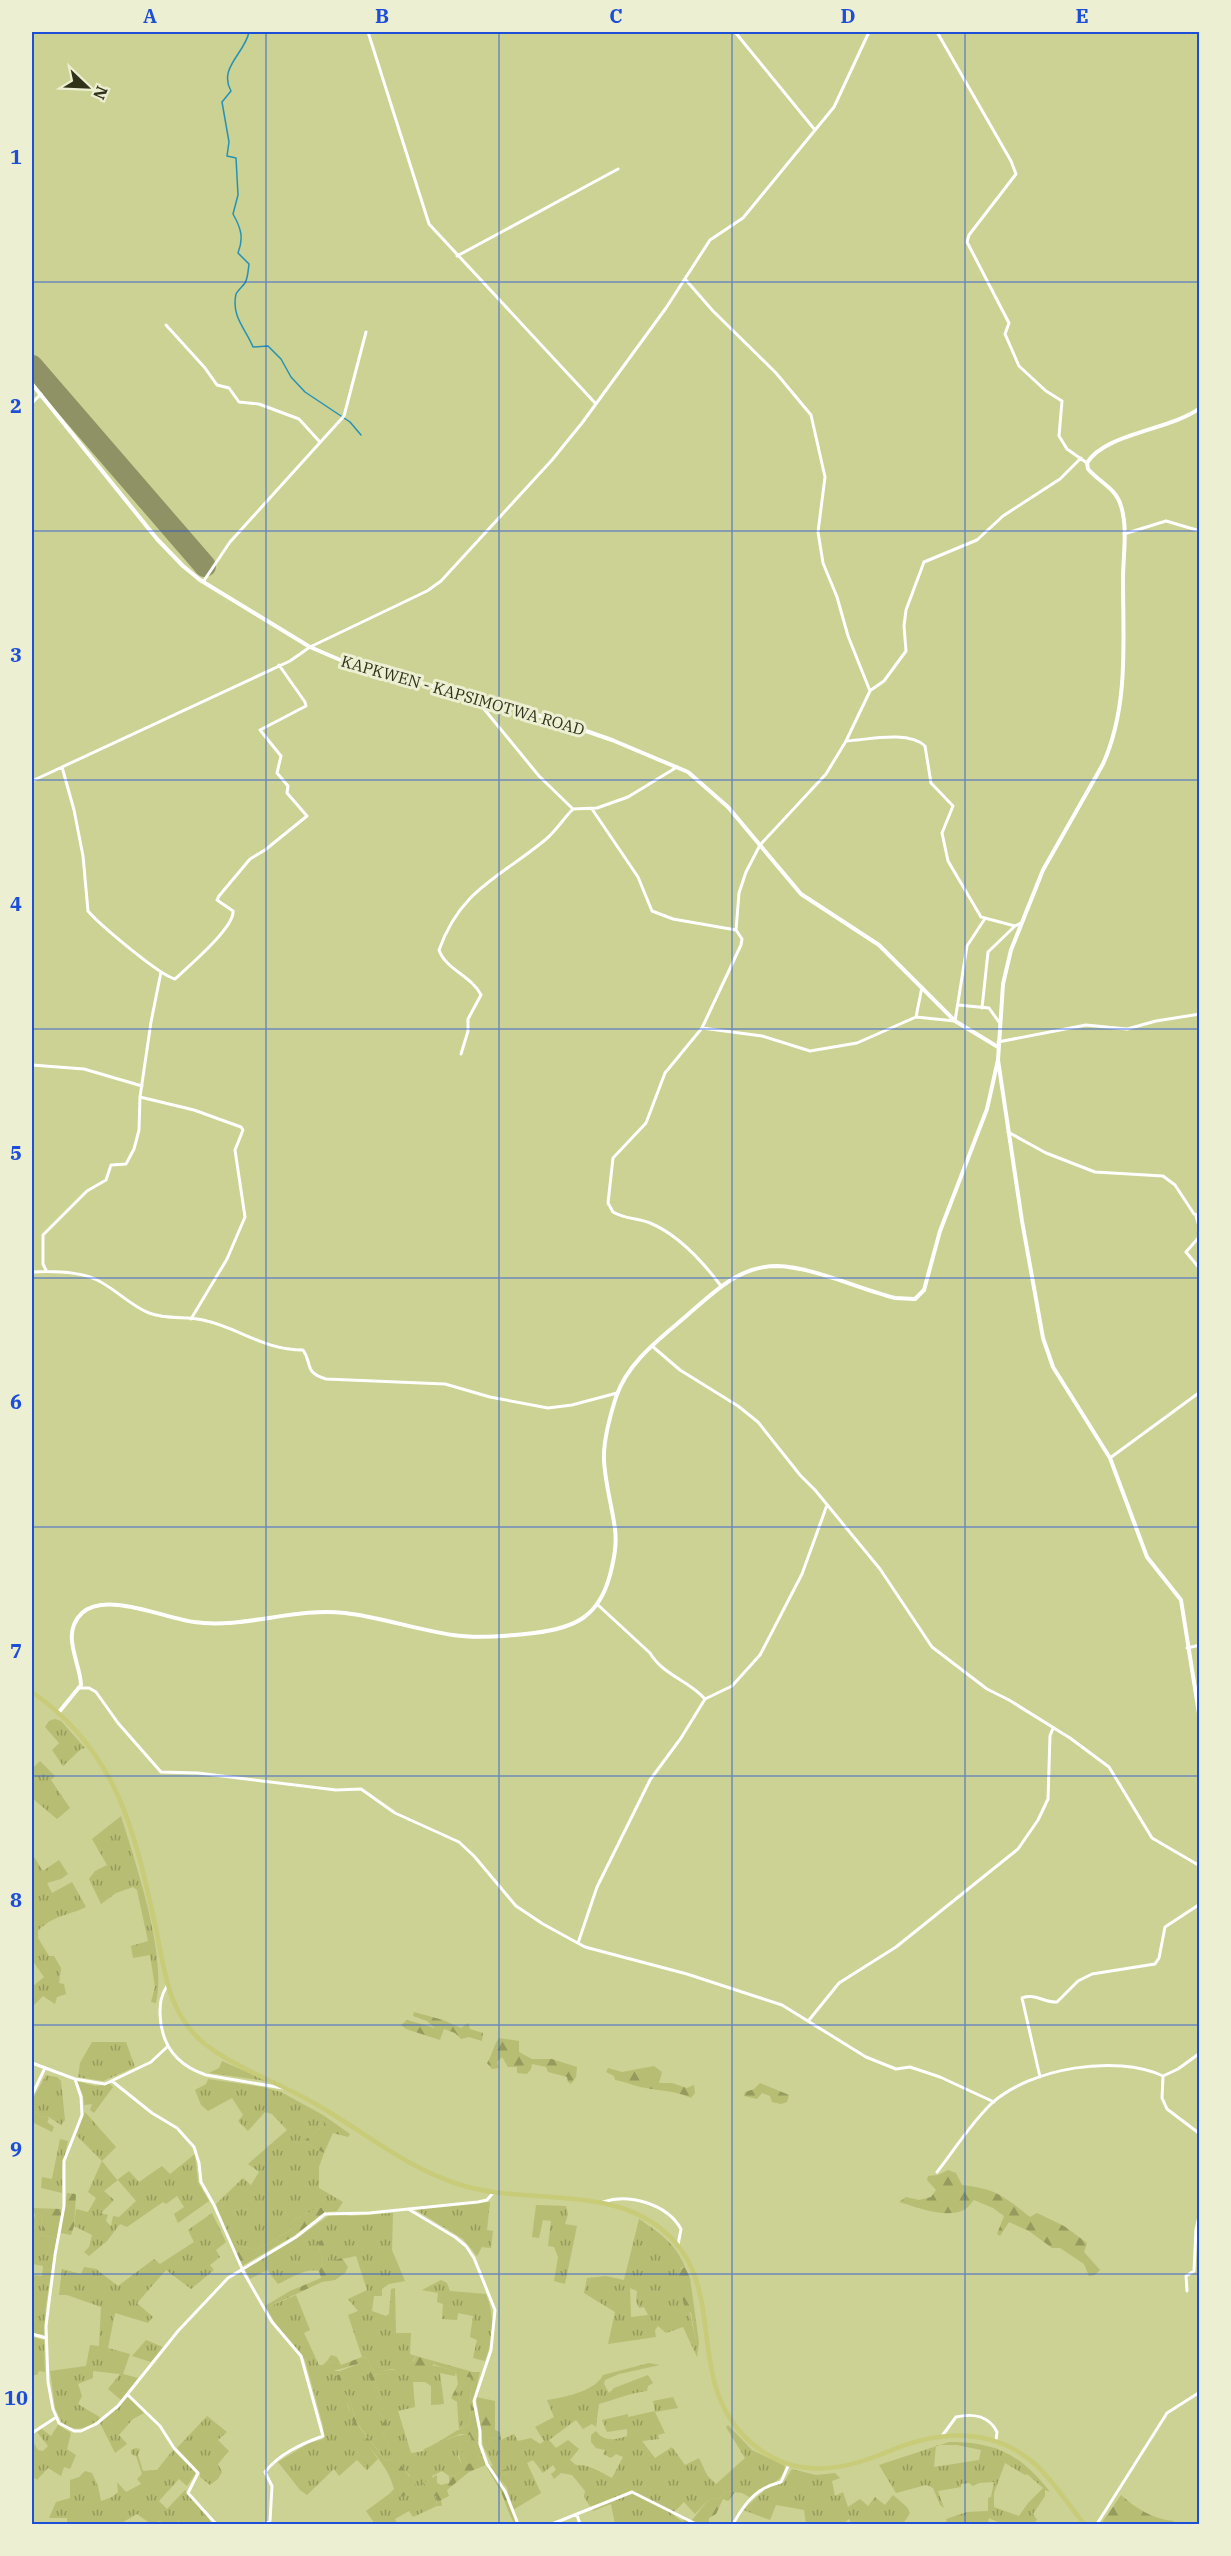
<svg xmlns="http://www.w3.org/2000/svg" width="1231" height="2556" font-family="'IBM Plex Serif',serif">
  <defs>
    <pattern id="grass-tufts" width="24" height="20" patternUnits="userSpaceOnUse" patternTransform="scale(1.5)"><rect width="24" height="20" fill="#b7bd72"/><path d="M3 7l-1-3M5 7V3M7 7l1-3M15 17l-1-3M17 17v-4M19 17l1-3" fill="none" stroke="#959a5d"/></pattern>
    <pattern id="forest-firs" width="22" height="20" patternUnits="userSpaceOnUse" patternTransform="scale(1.5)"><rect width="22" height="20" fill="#b7bd72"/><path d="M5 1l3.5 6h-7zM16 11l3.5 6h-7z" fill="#959a5d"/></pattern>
  </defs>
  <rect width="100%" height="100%" fill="#ccd194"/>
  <!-- grass -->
  <path fill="url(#grass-tufts)" fill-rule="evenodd" d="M55 1719 61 1721 85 1748 81 1749 63 1766 52 1750 59 1743 45 1727 49 1721Z
    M40 1761 55 1776 51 1780 70 1808 57 1819 32 1798V1769Z
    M121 1816C136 1865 167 1955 156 2003L151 2002 155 1987 150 1955 133 1958 131 1946 148 1941 137 1890 133 1887 116 1893 101 1904 89 1879 95 1871 107 1865 92 1839Z
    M34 1857 43 1871 59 1860 68 1874 61 1879 47 1883 52 1893 72 1882 86 1907C70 1915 51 1916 38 1931V1938L49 1956H54L61 1968 59 1983 64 1984 66 1994 57 1997 55 2004 43 1996 32 2007V1987L44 1977 32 1960V1858Z
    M92 2042H126L135 2067 103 2081 78 2077 80 2063Z
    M222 2061 267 2081 209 2073 219 2068Z
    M46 2075 57 2077 61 2081 65 2120 61 2125 47 2116 43 2118 32 2110V2100Z
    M208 2079 263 2087 281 2092 323 2115 324 2125 305 2140 309 2145 324 2153 319 2167V2188L343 2202 337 2211 325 2212 322 2208H318L294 2220 289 2231 257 2250 239 2246 228 2230 225 2231 216 2204 243 2178 251 2185 259 2172 248 2164 287 2130 272 2114 265 2112 248 2131 238 2121 243 2115 232 2098 208 2111 201 2105 195 2090 206 2084Z
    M77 2081 95 2086 110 2084 113 2087 94 2113 90 2110 92 2104 84 2105 83 2095Z
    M85 2112 116 2147 102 2161 117 2180 129 2171 139 2182 162 2166 170 2174 195 2154 198 2182 209 2201 178 2223 174 2214 184 2207 177 2196 166 2204 163 2202 127 2227 120 2224 107 2241 89 2256 84 2252 89 2247 92 2235 74 2226 76 2209 88 2212 96 2198 88 2192 102 2161 76 2135ZM118 2180 136 2201 119 2217 113 2216 111 2226 106 2221 108 2215 101 2213 114 2200 104 2191Z
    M60 2139 68 2141 62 2167V2193L41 2188 42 2177 52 2179Z
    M490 2202 487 2230 493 2231 491 2248 482 2247 477 2256 463 2239 416 2210 446 2205Z
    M536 2205 566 2206 568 2214 565 2224 577 2226 565 2284 554 2281 558 2257 554 2247 548 2246 551 2221 543 2220 539 2238 532 2237Z
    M37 2212H42L43 2223 41 2235 57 2238 46 2305 44 2335 32 2333V2282L34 2275 42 2276 43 2266 33 2264 32 2225 36 2227Z
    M212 2213 226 2242 216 2250 220 2257 210 2265 214 2270 191 2289 166 2270 137 2303 153 2317 148 2323 115 2313 108 2348 130 2354 123 2374 138 2378 121 2400 108 2389 120 2374 93 2371V2378L78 2384 82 2396 78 2404 101 2418C88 2428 77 2433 62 2423L55 2408 50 2371 86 2366 90 2345 99 2346 101 2307 67 2295H59L62 2269 81 2274 84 2267 96 2269 118 2286 154 2259 160 2264 194 2242 188 2230Z
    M393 2213 392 2250 405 2281 389 2284 382 2289V2296H374L372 2311 386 2316 389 2314 391 2289 395 2288 396 2333H411L410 2354 416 2356 413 2360V2373C426 2360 441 2367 456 2372L455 2376 440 2373 444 2404 431 2405V2386L425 2382H413L415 2407 398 2411 411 2453C438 2452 447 2433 470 2435L478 2453 479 2462 467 2465 459 2444 458 2457 464 2469 457 2475 449 2476 442 2471 432 2476 437 2506 413 2517 409 2511 395 2519 397 2524H375L366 2511 389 2494 396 2495 410 2476C385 2450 387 2407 373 2375L400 2372 393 2369 377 2372 372 2369 367 2358 362 2357 348 2315 358 2311 348 2299 367 2290 356 2256 328 2262 318 2242 323 2264 319 2271C307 2267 289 2279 278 2284L267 2270 250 2279 245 2269 293 2241 331 2214 351 2216Z
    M639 2219C660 2233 676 2244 685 2267L680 2268 695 2337 699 2342 697 2357 683 2327 666 2333 658 2326 655 2330 656 2337 608 2344 615 2312 584 2293 587 2278 606 2276 624 2280ZM630 2288 637 2291 636 2301 639 2308 644 2307 648 2315 631 2317Z
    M441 2280 447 2283 450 2291 486 2294C495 2319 494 2336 485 2361L473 2358 477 2340 470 2337 473 2316 458 2313 457 2320 442 2319 443 2304 437 2302 438 2293 422 2290Z
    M296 2295 310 2330 304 2333 319 2365H323L327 2361 333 2363V2371H340L361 2363 365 2365 377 2398V2411L383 2417V2432L393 2459 386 2461 357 2423 350 2401 344 2392 340 2376C347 2412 357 2430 378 2459L367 2470 357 2460 339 2476 334 2469 307 2495 300 2490 278 2462 309 2443 324 2439 323 2426 305 2360 274 2321 266 2308Z
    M32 2337 44 2340 45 2372 39 2371 37 2375H32Z
    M146 2340 163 2347 151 2362 132 2356Z
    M649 2363 660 2365 619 2374 605 2380 604 2384 609 2393 614 2388 648 2375 653 2383 648 2386 647 2391C629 2393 617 2399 599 2404L596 2427 592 2424 583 2429 576 2420 549 2440 556 2448 568 2440 579 2449 570 2460 576 2465C589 2464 601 2472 612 2478L623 2457 616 2454 611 2458 603 2454 605 2450 596 2448 591 2442V2435L596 2431C603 2442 616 2440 627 2436V2429L607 2432 602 2420 628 2414V2417L655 2411 653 2401 673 2397 678 2408 655 2412 665 2433 658 2435 659 2439 642 2441 655 2458 672 2447 685 2465 699 2458 707 2475 716 2484 745 2458 726 2427 728 2425 752 2450 785 2466C784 2484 763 2485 751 2498L742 2493 726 2491 720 2498 709 2499 695 2514 684 2502 672 2514 686 2524H615L611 2504 593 2511 584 2497 585 2491 572 2475 561 2473 554 2479 551 2474 556 2470 553 2465 543 2473 533 2460 527 2463 541 2493 513 2510 507 2488 499 2477 508 2472H499L493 2466 483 2446 489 2443 491 2437 501 2440 514 2434 518 2441 531 2438 540 2444 544 2441 535 2427 554 2417 547 2400C562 2398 596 2391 603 2375Z
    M465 2375 474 2379C467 2395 474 2411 468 2426L459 2429 457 2402 460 2400 457 2394Z
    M128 2397 144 2413 133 2419 119 2435 127 2444 115 2453 100 2423Z
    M207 2416 227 2432 218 2440 229 2451 218 2464 222 2472 218 2479 210 2485 200 2477V2473L177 2448Z
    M58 2425 71 2433 67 2449 76 2455 70 2469 64 2467 61 2476 48 2468 37 2480 32 2476V2440L38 2450 43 2451 48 2446 37 2432 42 2429 51 2436Z
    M949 2442C997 2442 1021 2455 1050 2492L1045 2490V2496L1033 2514 1037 2520 1033 2524H1002L989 2518 988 2524H947L946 2519 967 2512 988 2511V2498L991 2497 994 2482 979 2483 973 2486 969 2483 961 2484V2487L938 2491 944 2508 940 2505 933 2488 926 2485 896 2493 879 2465ZM936 2445H957L981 2450 979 2460 934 2467ZM1005 2463 1025 2475 1027 2474 1043 2488 1028 2503 1019 2516 994 2507V2493Z
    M136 2448 140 2449 138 2455 143 2471 157 2470 173 2450 196 2473 187 2486 179 2479 159 2501 167 2509 185 2490 213 2524H183L178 2521 175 2524H163L160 2521 151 2524 137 2514 120 2524H67V2518H49L56 2502 70 2498V2480L79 2477 85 2471 92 2473 98 2486 101 2501 112 2497 118 2492 117 2482 126 2492 141 2484 137 2479 142 2474 136 2456 131 2454V2450Z
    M792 2469 816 2475 835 2473 840 2478 832 2481 835 2496 843 2492 848 2507 860 2499 868 2506 875 2497 885 2505 893 2495 907 2507 910 2513 903 2524H852L849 2519 843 2524H806L804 2510 776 2505 770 2520 743 2510 768 2487 784 2482Z"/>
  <!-- forest -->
  <path fill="url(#forest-firs)" d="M414 2012 443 2020 461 2028 468 2023 470 2029 483 2033 482 2041 469 2037 461 2039 455 2033 444 2029 440 2040 406 2029 401 2025 407 2020 435 2028 427 2021 413 2016Z
    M499 2038 519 2041V2052L532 2059H552L577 2067 576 2077 571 2084 568 2082 567 2077 548 2072 546 2067 532 2064 531 2069 527 2074 517 2073V2067H508L502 2057 497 2062 499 2068 492 2069 487 2063C493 2054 493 2046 499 2038Z
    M654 2066 662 2072 659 2083H672L687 2088 694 2085 695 2093 691 2098C672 2089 652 2091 633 2085 627 2083 622 2081 615 2080L614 2076 606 2072 608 2068 622 2072Z
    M760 2083 789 2095 787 2102 781 2104 772 2102 770 2096 762 2093 757 2099 744 2096 745 2092 754 2089Z
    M32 2110 43 2118 47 2116 49 2119 47 2122 54 2127 52 2132 32 2122Z
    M323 2115 350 2134 348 2137 333 2133 324 2153 309 2145 305 2140 324 2125Z
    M948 2170 956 2173 962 2185C997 2189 1003 2196 1030 2217L1037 2213 1064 2226 1087 2243 1084 2252 1100 2270 1095 2275 1089 2276 1084 2264 1060 2248H1052L1029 2231 1009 2222 1000 2236 997 2234 1004 2216 993 2208 974 2200C971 2203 968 2208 964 2210 945 2219 917 2207 899 2202L906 2197 919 2200 931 2197 936 2190 927 2180 928 2176 938 2175Z
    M67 2193 76 2194 74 2226 71 2235 61 2233Z
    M32 2208 62 2209 57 2238 41 2235 43 2223 42 2212H37L36 2228 32 2225 35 2215Z
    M318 2208H322L325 2212 295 2235 242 2266 225 2231 228 2229 239 2246 257 2250 289 2231 294 2220Z
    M322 2240 328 2255V2262L342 2258 348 2267 345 2273 335 2280 322 2282 266 2308 265 2306 290 2291 321 2278 319 2271 323 2264 318 2242Z
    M685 2267 690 2278 699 2342 695 2337 691 2313 685 2309 676 2271Z
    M331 2355 337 2357 341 2365 362 2357 367 2358 372 2369C381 2374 390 2367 402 2372L373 2375C384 2401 386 2430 397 2456 402 2468 410 2477 417 2487L415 2492 400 2497 389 2494 394 2489C388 2464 368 2449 355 2427 351 2420 351 2412 348 2405 343 2394 337 2388 337 2375H340L344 2392 350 2401 357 2424 386 2461 393 2459 383 2432V2417L377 2411V2398L365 2366 361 2363 333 2371V2363L327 2361Z
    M416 2356 473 2372H480L473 2403 479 2435 478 2444 486 2465 493 2466 499 2472 506 2469 508 2472 499 2477C509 2492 512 2509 520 2524H515C508 2514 506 2503 501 2492 497 2483 490 2475 486 2465L469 2472 447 2490 449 2496 441 2500 442 2506H437L436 2496 430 2495 423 2483 437 2475V2483L441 2485 449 2483V2476L457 2475 463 2469 456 2446 459 2444 467 2464 479 2462 478 2453 470 2435 460 2434 448 2439 439 2447 423 2452 424 2449C440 2443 452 2431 468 2426 474 2411 467 2395 474 2379L465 2376 457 2394 460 2401 457 2402 451 2398 458 2384 456 2372 433 2364 432 2375 416 2370 413 2374 410 2368Z
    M476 2397 495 2401V2430L500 2432 501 2440 491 2437 489 2443 483 2446Z
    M726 2491 735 2492 728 2501 723 2499 716 2514 709 2518V2524H686L682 2520H692L709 2499 720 2498Z
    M1121 2495C1137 2509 1152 2519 1174 2521L1171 2524H1101Z"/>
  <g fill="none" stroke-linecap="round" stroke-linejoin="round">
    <!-- stream -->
    <path stroke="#2592b5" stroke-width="1.5" d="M249 32C245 53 218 68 231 91L222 102 229 142 227 156 236 158 238 195 233 214C241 228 244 238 238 253L249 264C248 271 248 278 245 283 242 287 238 290 236 294 231 317 246 329 253 347L268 346 281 359 291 377 305 392 350 422 361 435"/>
    <!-- runway -->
    <path stroke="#8e9264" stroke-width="22" d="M32 366 205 566"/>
    <!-- minor -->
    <path stroke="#fff" stroke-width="3" d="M368 32 429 224 596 404
      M735 32 815 130
      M937 32 1011 161 1016 174 969 235 967 242 1009 323 1005 334 1019 366 1046 391 1062 401 1059 436 1067 449 1087 463
      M457 256 618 169
      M685 279 713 311 776 373 811 415 825 477 818 532 823 563 837 597 848 636 870 691 846 741
      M166 325 205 368 217 385 229 388 239 402 259 404 299 419 319 441
      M32 403 41 394
      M1124 534 1166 521 1200 531
      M203 582 230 542 344 416 366 332
      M871 690 884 681 906 651 904 626 906 610 924 562 977 540 1003 516 1060 479 1081 458
      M475 698 539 776 573 809
      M62 767 74 810 83 856 88 911C99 924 159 975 175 979 188 967 235 927 233 911L217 900 219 896 250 859 265 850 307 816 287 793 288 786 277 773 281 756 260 730 306 706 305 702 279 665
      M32 781 290 661 310 647 427 591 441 581 552 460 582 423 666 308 710 240 743 218 834 107 869 32
      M592 809 638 877 652 911 673 919 736 930 739 893 746 872 760 845 826 774 846 741C867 740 908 730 925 746L931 783 953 806 942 833 948 861 981 917 1015 926
      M958 1005 989 1008 999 1022
      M982 1008 988 952 1015 926 1021 923
      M916 1017 922 987
      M702 1028 762 1036 810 1051 857 1043 916 1017 955 1021 967 946 984 920
      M998 1042 1086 1025 1127 1029 1156 1021 1200 1014
      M461 1054 468 1031V1019L481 995C472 976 446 970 439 950 461 889 499 878 545 840 556 831 563 819 573 809L597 808 628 797 677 767
      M32 1065 84 1069 142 1086
      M140 1097 194 1110 241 1127 243 1130 235 1150 245 1217 227 1259 191 1319
      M1008 1132 1046 1153 1095 1172 1163 1176 1175 1185 1194 1214 1200 1216
      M1196 1216 1200 1230
      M1200 1236 1186 1252 1200 1269
      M46 1270 43 1264V1235L87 1191 106 1180 111 1165 126 1164 134 1149 139 1130 140 1097 151 1022 161 972
      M32 1272C52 1271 76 1271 95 1279 115 1288 129 1305 149 1313 167 1320 185 1316 203 1320 240 1328 263 1350 303 1350 313 1364 303 1372 326 1379L445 1384 490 1397 548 1408 572 1405 617 1393
      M721 1286C703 1262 679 1235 650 1223 638 1218 624 1219 613 1212L608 1203 613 1158 646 1123 665 1073 702 1028 741 945 742 939 736 930
      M652 1346 680 1370 738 1406 758 1422 800 1475 815 1490 880 1569 932 1647 987 1689 1009 1700 1070 1738 1109 1767 1152 1838 1200 1866
      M1110 1458 1200 1392
      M598 1605 650 1653C663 1675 688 1680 705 1699
      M1187 1648 1200 1645
      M80 1688H89L96 1692 118 1723 161 1772 198 1773 336 1790 361 1789 395 1813 459 1842 474 1856 516 1906 543 1924 585 1947 687 1974 782 2005 866 2057 896 2069 910 2067 940 2077 994 2102
      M578 1943 597 1887 650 1780 681 1738 705 1699 732 1686 760 1655 802 1574 827 1505
      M167 1986C161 1995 160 2003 160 2014 161 2044 176 2065 206 2075L283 2088
      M809 2020 839 1983 896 1947 1018 1849 1038 1820 1048 1799 1050 1736 1053 1728
      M32 2063 75 2079 105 2084 151 2062 167 2047
      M1163 2076 1162 2098 1167 2109 1200 2134
      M1040 2077 1022 1998C1036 1993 1044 2003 1057 2002L1078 1981 1092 1974 1155 1964 1159 1958 1165 1927 1200 1904
      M75 2079 81 2097 82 2115 64 2161V2206L55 2255 46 2326 48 2382 53 2409 59 2423 74 2431H81L96 2424 118 2406 178 2331 228 2278 296 2237 325 2214 369 2213 478 2202 487 2200 493 2193
      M112 2081 152 2113 177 2128 194 2147 199 2163 201 2182 214 2205 244 2273 272 2322 301 2356 323 2436C301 2444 279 2454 265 2472L272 2486 270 2521 265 2524
      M32 2095 45 2068
      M937 2172C955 2149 971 2123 992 2103 1031 2068 1116 2054 1163 2076L1178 2069 1200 2053
      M603 2202C629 2193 667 2204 681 2229L678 2245
      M410 2210 455 2237 466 2246 474 2258 495 2310 491 2350 474 2401 480 2431V2444L487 2464 505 2491 518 2524
      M1187 2291 1186 2276 1194 2271 1196 2229 1200 2212
      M32 2334 46 2338
      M128 2395 160 2426 174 2448 198 2473 188 2493 216 2524
      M32 2433 55 2418
      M942 2436 956 2417C973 2413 989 2416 997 2432L996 2440
      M577 2515 580 2524
      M552 2524 632 2492 696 2524
      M733 2524C741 2510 751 2494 767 2487 771 2484 776 2484 781 2482L789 2464
      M1097 2524 1167 2413 1200 2392"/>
    <!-- tertiary -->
    <path stroke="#fff" stroke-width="4" d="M32 384 157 539 183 566 200 580 310 647 352 665 515 708 560 722 612 740 688 772 728 807 801 894 879 945 955 1021 998 1047
      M1200 408C1171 430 1105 433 1087 463L1088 469C1099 482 1116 488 1121 506 1128 528 1123 556 1123 579 1123 641 1129 706 1103 764L1043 870 1011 950 1003 984 998 1060 1022 1221 1043 1338 1053 1367 1110 1458 1147 1557 1181 1600 1200 1720
      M59 1712 81 1685C80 1661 60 1634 82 1613 106 1591 164 1618 194 1622 244 1629 295 1607 345 1613 381 1617 417 1630 453 1635 479 1639 509 1636 534 1633 576 1628 599 1616 610 1575 614 1559 617 1545 615 1529 612 1506 605 1483 604 1460 603 1440 610 1416 616 1397 629 1359 664 1336 692 1311 717 1289 741 1266 777 1266 813 1267 859 1289 895 1298L915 1299 924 1290 940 1231 987 1109 998 1060"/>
    <!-- primary -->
    <path stroke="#c8cb77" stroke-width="4.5" d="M32 1692C118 1752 135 1832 156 1929 165 1972 168 2015 206 2045 238 2069 279 2083 314 2103 363 2131 406 2168 461 2185 525 2205 605 2185 660 2228 730 2282 684 2374 743 2435 755 2448 771 2458 788 2464 824 2475 859 2464 892 2450 941 2430 994 2427 1036 2465 1054 2482 1068 2504 1084 2524"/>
  </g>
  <!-- grid -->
  <path fill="none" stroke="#1d4ed8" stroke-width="1.5" stroke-opacity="0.55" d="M266 32V2524M499 32V2524M732 32V2524M965 32V2524M32 282H1200M32 531H1200M32 780H1200M32 1029H1200M32 1278H1200M32 1527H1200M32 1776H1200M32 2025H1200M32 2274H1200"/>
  <g text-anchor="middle" stroke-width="6" stroke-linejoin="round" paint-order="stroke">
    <!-- street labels -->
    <g font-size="16" fill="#30321a" stroke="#ecefd1">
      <text transform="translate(463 695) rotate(16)" y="6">KAPKWEN - KAPSIMOTWA ROAD</text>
    </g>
  </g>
  <!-- border -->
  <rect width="1231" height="2556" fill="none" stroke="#ecefd1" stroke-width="66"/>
  <!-- north arrow -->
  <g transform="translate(87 87) rotate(113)" stroke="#ecefd1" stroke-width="4.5" paint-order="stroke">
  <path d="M0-4.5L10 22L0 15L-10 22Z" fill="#30321a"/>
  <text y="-9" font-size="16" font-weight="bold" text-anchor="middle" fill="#30321a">N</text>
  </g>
  <rect x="33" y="33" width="1165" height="2490" fill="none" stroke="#1d4ed8" stroke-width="2"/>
  <g font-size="20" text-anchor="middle" font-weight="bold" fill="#1d4ed8">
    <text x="150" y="23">A</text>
    <text x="382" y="23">B</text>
    <text x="616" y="23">C</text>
    <text x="848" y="23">D</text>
    <text x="1082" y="23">E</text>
    <text x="16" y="164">1</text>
    <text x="16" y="413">2</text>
    <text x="16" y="662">3</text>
    <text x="16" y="911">4</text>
    <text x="16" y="1160">5</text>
    <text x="16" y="1409">6</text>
    <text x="16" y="1658">7</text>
    <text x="16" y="1907">8</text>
    <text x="16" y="2156">9</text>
    <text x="16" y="2405">10</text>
  </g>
</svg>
